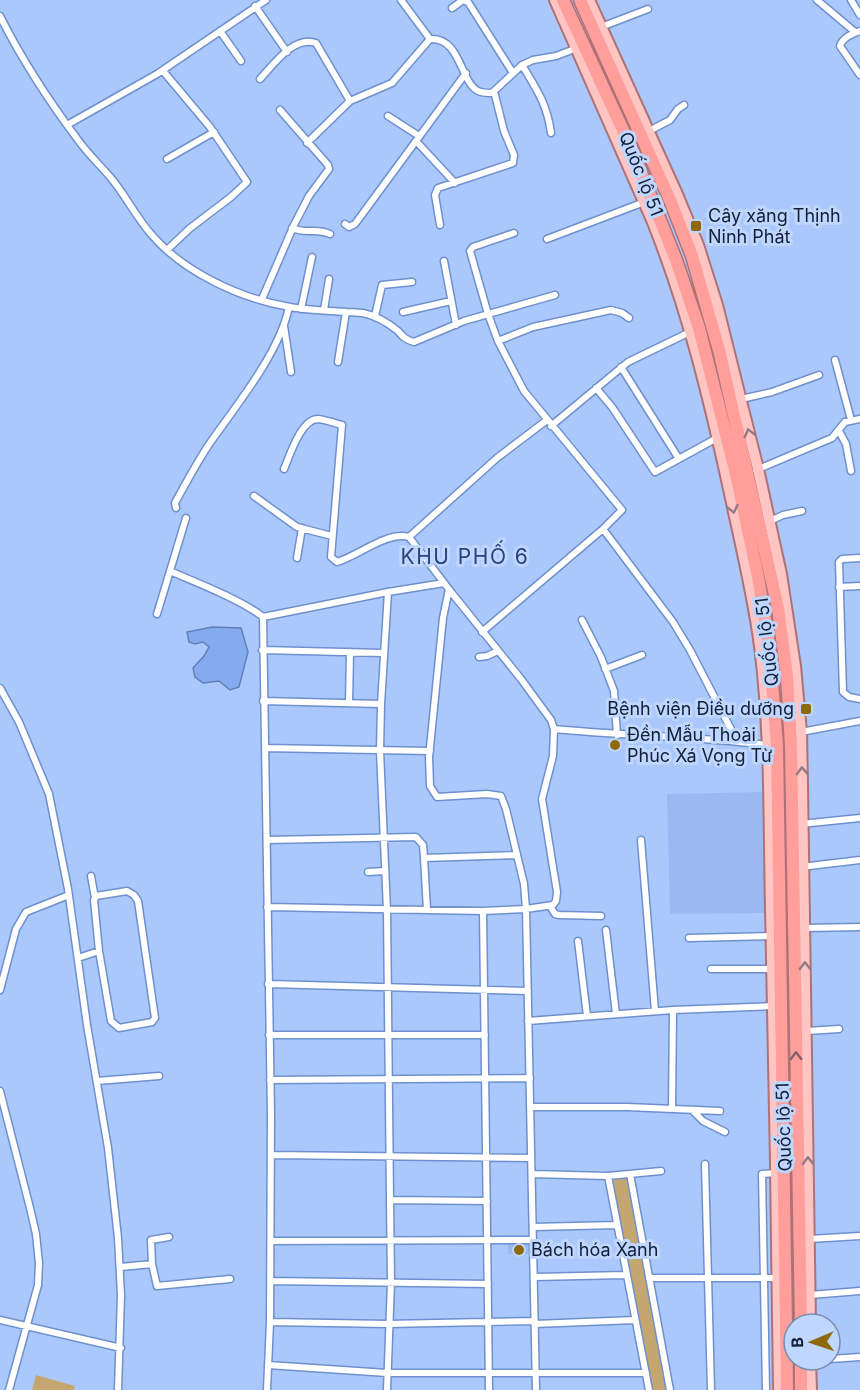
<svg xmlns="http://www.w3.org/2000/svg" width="860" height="1390" font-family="Inter,sans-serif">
  <rect width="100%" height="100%" fill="#abc8fd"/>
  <!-- built -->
  <path fill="#9ab9f1" d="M764 792 767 913 670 914 667 794Z
    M531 1242V1254H508V1243Z"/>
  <!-- green -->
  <path fill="#c4a670" d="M628 1177 667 1390H652L611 1178Z
    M36 1375 75 1386 74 1390H32Z"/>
  <!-- water -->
  <path fill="#84aaef" stroke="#6280b8" stroke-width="1.5" d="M212 627 241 628 248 652 239 687 230 690 219 681 203 683 195 677 193 668 204 656 209 647 203 642 195 644 189 642 187 632Z"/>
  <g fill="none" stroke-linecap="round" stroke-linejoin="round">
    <!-- street casing -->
    <g stroke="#6e90cf" stroke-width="9">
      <path id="street" d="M401 0 430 39
        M817 0 855 32
        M851 0 860 15
        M255 6 287 52
        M452 8 463 0 468 2 513 73
        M0 16C22 60 49 101 78 140 88 154 100 165 111 178 126 196 136 217 151 234 183 272 241 299 290 307 314 311 339 311 363 313 377 316 387 322 398 331 403 337 406 340 414 342L464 321 555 295
        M601 27 648 9
        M220 31 241 61
        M860 31C853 33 842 38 840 46L860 75
        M522 65C537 90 547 104 551 133
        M163 71 210 127 247 182 231 197 189 229 167 250
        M260 79C274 64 294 35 316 43L350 101
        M388 116 419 136
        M67 125 157 74 266 0
        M649 131 670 120 678 109 684 105
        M416 141 455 183
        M307 143 350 101 392 83 430 39C461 37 460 82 478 91 482 93 488 93 492 93L522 65 533 60 556 56 577 48
        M167 159 214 132
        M345 224 349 227 355 224 466 73
        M440 225 435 195 438 188 513 163 514 155 504 131 494 91
        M292 228C308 235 314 227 330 234
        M547 239 647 201
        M444 261 456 325
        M262 299 294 225 309 196 329 169 328 165 280 110
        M301 309 312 257
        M324 310 329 279
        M403 312 451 301
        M375 316 382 285 412 282
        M284 326 291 372
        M498 341 533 327 611 310 622 313 629 318
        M835 360 851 420
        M338 362 346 312
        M621 367 679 459
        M596 388 612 407 655 472 717 438
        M741 399 772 392 819 375
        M551 426 628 362 692 331
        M839 431 846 444 851 471
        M756 470 832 438 845 422 860 419
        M254 496 297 527 332 536
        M176 508 175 503C186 483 197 462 210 443 237 404 279 354 289 307
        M770 521 783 515 802 511
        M603 529 673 622 690 650 737 741
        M409 537 497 458 547 420
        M297 558 302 528
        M860 558 842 559 839 562 843 692 849 697 860 699
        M170 571C197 583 240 599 263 617L388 592 444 583
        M839 587 860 586
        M449 589 443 618 429 757 430 786 437 797 487 794 501 796 506 809 524 884 526 909 536 1390
        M157 614 186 518
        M263 617 271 1115 270 1322 267 1390
        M582 620 601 657 614 691 617 735
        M482 632 603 529 622 510 524 391 498 341 488 314 470 251 473 247 514 233
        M262 650 383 653
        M479 657 487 656 498 651
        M605 669 642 655
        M0 688 19 722 49 794 68 889 87 1025 108 1148 118 1238 121 1295 118 1390
        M263 701 381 704
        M349 703 350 652
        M554 729C625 736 697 736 767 745
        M801 732 860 721
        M265 748 430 751
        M801 824 860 818
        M267 840 416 837 423 845 424 858 517 855
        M641 840 655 1011
        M424 858 427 910
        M801 867 860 860
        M368 872 385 871
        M91 876 95 898
        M127 891 134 895 138 901 155 1018 152 1022 119 1028 111 1021 99 951 94 900 96 896Z
        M550 906 555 914 559 915 601 916
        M267 907 483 911 526 909 553 905 556 901 557 892 542 799 553 756 554 729 551 720 521 679 451 592 409 537C387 531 358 556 337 562L331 557 342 425C335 423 326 420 318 419 301 419 290 455 284 469
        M483 911 489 1390
        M804 928 860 927
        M606 930 616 1014
        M689 938 772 936
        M578 941 587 1016
        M78 958 99 951
        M711 969H773
        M268 984 528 991
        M0 990 16 929 26 912 69 895
        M528 1021 673 1010 776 1006
        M807 1031 839 1029
        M269 1035H485
        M270 1080 530 1078
        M97 1081 159 1076
        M0 1091 30 1208 36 1234 39 1263 38 1285 9 1390
        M530 1107H627L720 1111
        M672 1109 673 1010
        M692 1110 703 1121 725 1132
        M271 1155 531 1158
        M705 1164 711 1390
        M532 1174 608 1176 661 1171
        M630 1174 670 1390
        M608 1176 649 1390
        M390 1200 487 1201
        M533 1227 617 1225
        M169 1237 151 1240 152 1264 157 1286 230 1279
        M809 1239 860 1236
        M271 1241 533 1240
        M121 1267 152 1264
        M534 1277 626 1275
        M649 1278H777
        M271 1281 488 1284
        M810 1295 860 1291
        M0 1320 121 1348
        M270 1322 388 1324 535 1321
        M535 1324 635 1320
        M830 1359 860 1357
        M810 1361 819 1360
        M268 1365 387 1373H646
        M387 1390 391 1282 390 1200 387 910 380 751 381 704 388 592
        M766 1390 762 1174 776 1173"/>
    </g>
    <!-- primary casing -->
    <g stroke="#ac7277" stroke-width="14">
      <path id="primary" d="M555 0 652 220C687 307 709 397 729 489 740 541 753 593 760 646 771 733 769 821 771 908 775 1069 777 1229 779 1390
        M589 0 676 192 698 245 717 305 758 469 781 574 795 666 801 732 802 785 810 1324
        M810 1360 811 1390"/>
    </g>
    <!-- highway casing -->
    <g stroke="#ac7277" stroke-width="15">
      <path id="highway" d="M563 0 633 152 676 260 699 328 736 474 758 577 769 643 777 746 787 1390
        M580 0 670 200 692 256 719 350 778 608 787 676 791 747 801 1324
        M801 1390V1360"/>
    </g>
    <!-- street -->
    <use href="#street" stroke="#fff" stroke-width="6"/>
    <!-- primary -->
    <use href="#primary" stroke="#ffc5c2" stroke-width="10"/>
    <!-- highway -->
    <use href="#highway" stroke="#ff9e9a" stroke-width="12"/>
  </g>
  <!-- one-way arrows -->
  <defs><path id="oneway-chevron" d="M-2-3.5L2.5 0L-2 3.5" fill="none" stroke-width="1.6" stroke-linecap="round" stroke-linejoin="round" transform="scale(1.5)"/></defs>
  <g stroke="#947a83">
    <use href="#oneway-chevron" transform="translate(749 433) rotate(-104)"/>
    <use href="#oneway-chevron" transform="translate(733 509) rotate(78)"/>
    <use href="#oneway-chevron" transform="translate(802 771) rotate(-92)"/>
    <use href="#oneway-chevron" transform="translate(805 966) rotate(-91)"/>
    <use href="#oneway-chevron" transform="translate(808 1161) rotate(-91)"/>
  </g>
  <use stroke="#885e68" href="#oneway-chevron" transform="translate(796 1056) rotate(-91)"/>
  <!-- markers -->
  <g fill="#8e680c" stroke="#bfd6fe" stroke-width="2">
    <rect x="690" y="220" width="12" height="12" rx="3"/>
    <rect x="800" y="703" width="12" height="12" rx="3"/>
    <circle cx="615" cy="745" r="6"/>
    <circle cx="519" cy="1250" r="6"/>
  </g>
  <g text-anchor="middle" stroke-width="6" stroke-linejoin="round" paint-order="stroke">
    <!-- street labels -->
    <g font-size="18" fill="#121f37" stroke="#bfd6fe">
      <text transform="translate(641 174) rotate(68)" y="6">Quốc lộ 51</text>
      <text transform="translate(767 642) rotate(-97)" y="6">Quốc lộ 51</text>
      <text transform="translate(784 1127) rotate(-92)" y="6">Quốc lộ 51</text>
    </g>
    <!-- poi labels -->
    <g font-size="18" fill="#121f37" stroke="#bfd6fe" text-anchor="start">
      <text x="708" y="222">Cây xăng Thịnh<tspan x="708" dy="21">Ninh Phát</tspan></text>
      <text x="794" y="715" text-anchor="end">Bệnh viện Điều dưỡng</text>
      <text x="627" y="741">Đền Mẫu Thoải<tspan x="627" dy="21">Phúc Xá Vọng Từ</tspan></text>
      <text x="531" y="1256">Bách hóa Xanh</text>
    </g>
    <!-- quarter labels -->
    <g font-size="21" letter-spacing="1.5" fill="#27447c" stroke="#bfd6fe">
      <text x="465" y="564">KHU PHỐ 6</text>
    </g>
  </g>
  <!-- north arrow -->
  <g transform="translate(812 1342) rotate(268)"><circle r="28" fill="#bfd6fe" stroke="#7a8dae" stroke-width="1.5"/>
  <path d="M0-4.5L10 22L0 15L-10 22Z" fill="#8e680c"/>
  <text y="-9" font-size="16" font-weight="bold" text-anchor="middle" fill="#121f37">B</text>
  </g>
</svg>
